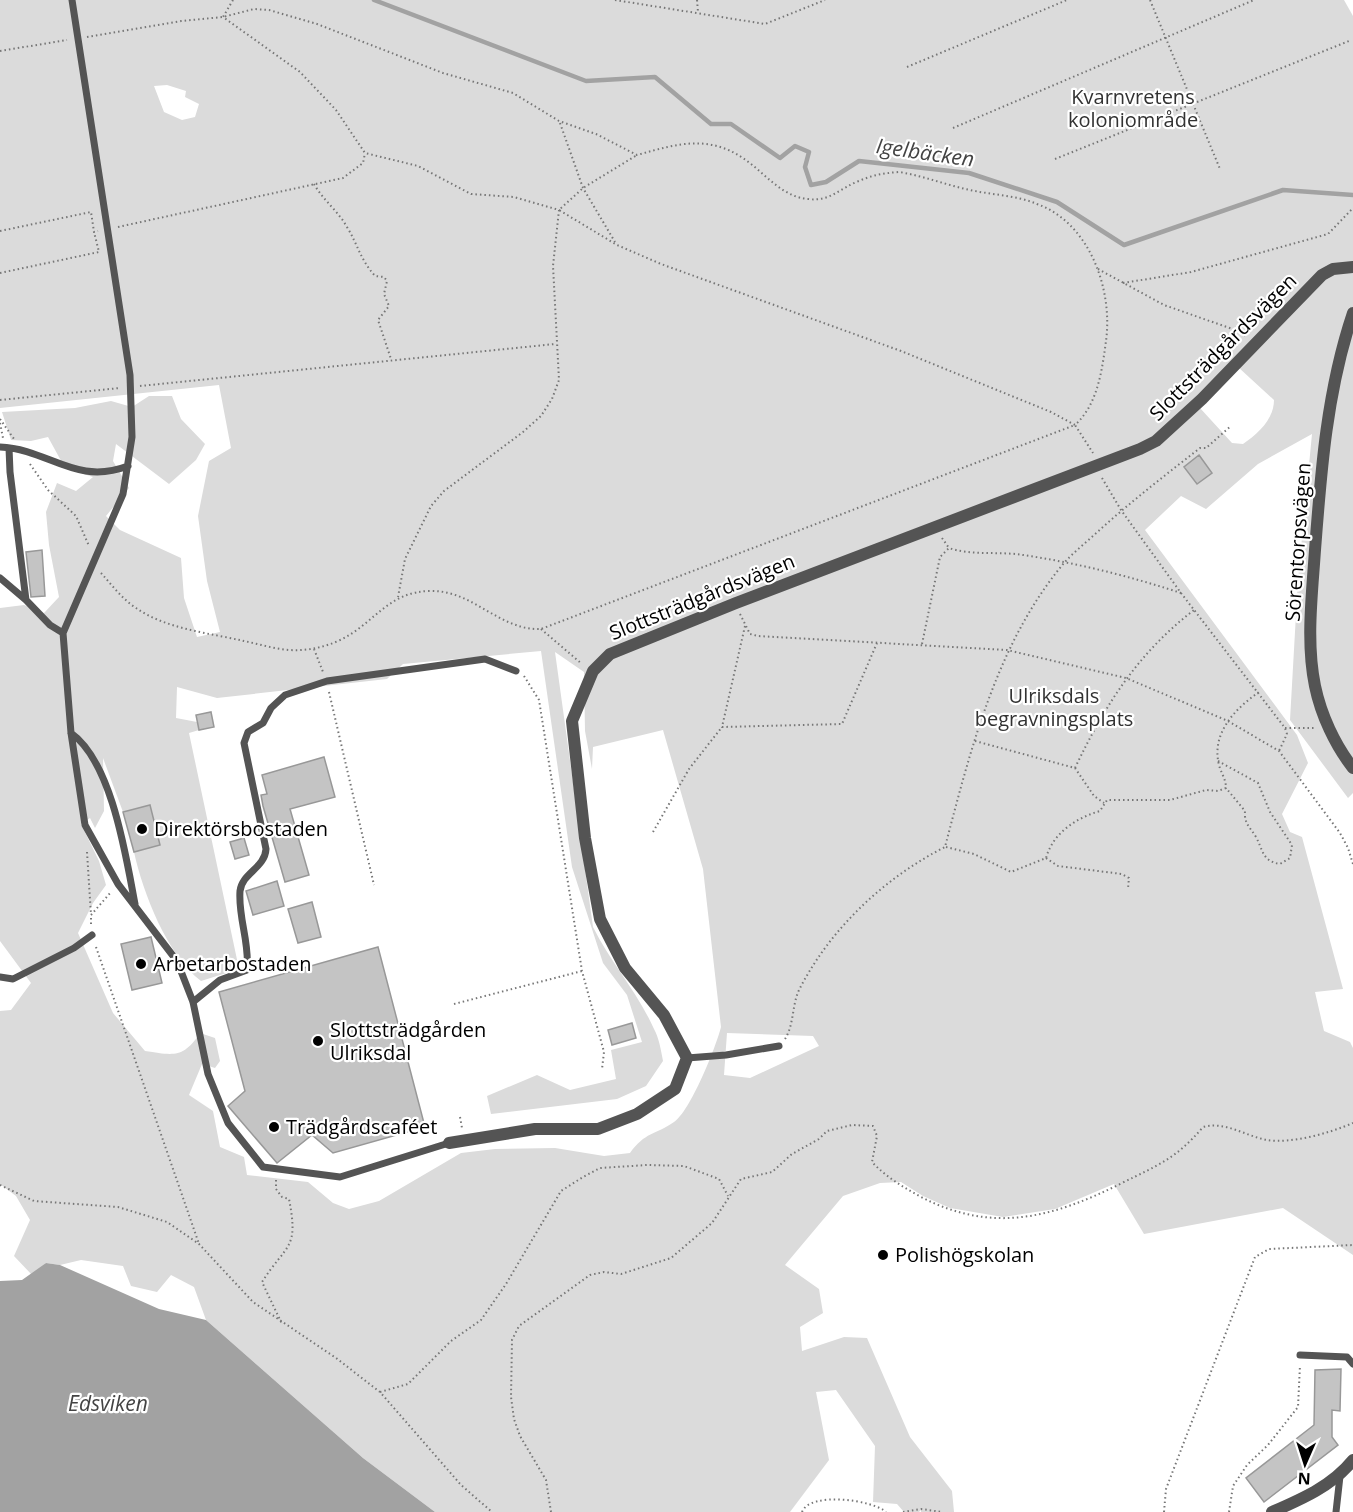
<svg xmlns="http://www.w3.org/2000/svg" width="1353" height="1512" font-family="'Open Sans',sans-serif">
  <rect width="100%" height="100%" fill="#fff"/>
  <!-- green -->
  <path fill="#dbdbdb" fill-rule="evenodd" d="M0 0H1344L1353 16V793L1348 798 1290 720 1298 579 1312 434 1258 464 1206 509 1181 496 1145 530 1297 735 1308 763 1282 814 1290 832 1302 837 1343 989 1315 992 1324 1031 1350 1042 1353 1048V1255L1283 1208 1144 1234 1114 1184 1055 1209 1003 1217 950 1208 923 1196 901 1182 880 1183 843 1196 785 1265 819 1289 823 1313 800 1327 802 1351 844 1337 867 1338 910 1437 952 1491 954 1512H921V1510L919 1512H904L897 1504 873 1502 875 1446 836 1390 816 1392 829 1460 790 1512H435L363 1458 206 1320 194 1287 171 1275 157 1292 131 1286 123 1266 81 1260 60 1265 46 1263 32 1275 14 1256 30 1220 16 1196 0 1184V1011L11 1010 31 983 0 941V608L24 605 44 613 59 597 49 545 46 512 57 483 76 491 93 477 65 468 48 437 31 441 11 440 2 412 75 408 111 401 132 407 149 396H172L181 419 205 444 196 460 169 484 116 444 113 461 129 488 106 516 120 530 181 558 184 598 197 637 220 632 207 581 198 516 209 461 231 448 219 385 0 408ZM167 85 186 91 185 97 199 104 195 117 182 120 164 112 154 86ZM1238 367 1274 400C1274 419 1258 434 1243 444L1232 443 1200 408ZM541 651 572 867 603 963 627 995 642 1042 611 1050 616 1079 570 1090 537 1075 487 1096 491 1114 617 1099 646 1086 663 1061C661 1050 659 1038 654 1029 638 993 611 963 593 927L555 652 584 672 585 731 592 769 593 747 663 730 703 869 721 1027C716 1047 690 1112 674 1122 655 1135 645 1132 630 1153L604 1156 555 1148 495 1149 461 1153 379 1201 349 1209 333 1203 308 1182 247 1175 244 1157 220 1147 213 1111 189 1095 202 1064 215 1068 220 1061 215 1038 200 1033C183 1059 173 1055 145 1051L113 1013 78 933 93 903 106 885 99 861 81 824 90 818 95 828 104 811 103 758 123 812 150 806 160 845 134 852C143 893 167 955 201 981L239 969 189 733 199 730 197 722 176 718 177 687 217 698 387 679 403 664ZM727 1033 813 1036 819 1046 750 1078 724 1075Z"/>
  <!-- water -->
  <path fill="#a2a2a2" d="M46 1263 60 1265 159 1309 206 1320 363 1458 435 1512H0V1281L22 1280Z"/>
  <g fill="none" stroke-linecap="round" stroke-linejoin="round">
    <!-- stream -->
    <path stroke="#a2a2a2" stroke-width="4.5" d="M374 0 586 81 655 77 711 124H731L780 158 795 146 809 152 805 167 811 185 826 182 859 161 969 173 1057 202 1124 245 1283 190 1353 195"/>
  </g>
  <!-- building -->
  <path fill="#c4c4c4" stroke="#989898" stroke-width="1.5" d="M1199 455 1212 473 1197 484 1184 467Z
    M42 550 45 596 31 597 26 552Z
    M211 712 214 727 199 730 196 715Z
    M324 757 335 797 290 809 309 875 285 882 263 806 261 795 267 794 262 775Z
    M150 805 160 845 134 852 123 812Z
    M244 838 249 855 235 859 230 842Z
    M277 881 284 906 253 915 246 891Z
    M312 902 321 937 298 943 288 909Z
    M151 937 162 983 132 990 121 944Z
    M378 947 425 1127 333 1153 312 1135 277 1163 228 1106 245 1091 219 992Z
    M632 1023 636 1038 612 1045 608 1030Z
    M1341 1369 1340 1411 1332 1410V1437L1338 1445 1264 1502 1246 1478 1314 1425 1315 1370Z"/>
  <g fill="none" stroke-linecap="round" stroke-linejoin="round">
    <!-- path -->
    <path stroke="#767676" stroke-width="2" stroke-dasharray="1.5 3" stroke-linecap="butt" d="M233 0 223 17 300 72 336 110 365 153 418 166 471 194 514 197 559 210 553 266 559 380 552 399 541 416 523 432 444 491 431 506 405 559 398 597
      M615 0 765 24 825 0
      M697 0 698 12
      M1150 0 1220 169
      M87 37 181 21 223 17 254 9 269 10 317 24 443 73 513 93 559 121 596 134 637 155C680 143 712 133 751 164 769 178 784 197 808 199 830 202 840 188 859 181 872 175 885 173 899 172 924 176 946 185 970 190 992 195 1016 195 1037 204 1090 223 1113 290 1106 341 1102 370 1098 404 1075 425L1051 412 901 351 661 264 617 245 559 210 583 188 637 155
      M0 51 67 40
      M907 67 1067 0
      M560 123 583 188 615 242
      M953 128 1254 0
      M1055 159 1349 41
      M314 184C323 200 338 211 347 227 358 245 360 259 375 276L384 277 387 281 384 294 389 306 378 320 391 359
      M118 227 343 178 363 163 365 153
      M0 231 91 212 94 232 98 231
      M1098 269 1164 305 1241 332 1245 336
      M0 273 99 252 94 232
      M1123 283 1191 272 1328 234 1353 208
      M140 386 555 344
      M0 400 120 388
      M0 419 14 439
      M0 423 3 438
      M30 464 48 490 76 516 89 546
      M1102 478 1121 510 1181 593 1285 728 1287 734 1279 751
      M942 538 949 548
      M101 573C112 585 122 599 136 608 166 629 209 633 244 641 259 644 274 649 289 650 306 651 322 648 338 641 374 625 387 591 431 591 473 590 500 631 541 629L1075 425 1093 453
      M740 614 750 634 758 636 1007 650 1126 678 1228 721 1279 751 1340 833 1348 848 1353 864
      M745 626 722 727 842 724 877 643
      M541 629 582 664
      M922 644 940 557 949 548C972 556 999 551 1023 555 1077 563 1129 576 1181 593
      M314 649 323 672
      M524 676 539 700 582 971 604 1052 602 1069
      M329 692 374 885
      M1285 728H1314
      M975 741 1075 768 1094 796 1104 803
      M1218 761 1258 783 1270 812 1292 845 1290 858 1280 864C1262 861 1263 850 1256 837 1250 827 1244 824 1245 811L1226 788
      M1075 768C1105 705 1138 653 1194 610
      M653 832 689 769 722 727
      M946 847 974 854 1011 872 1046 858C1053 833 1076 818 1100 811L1107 800H1170L1206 790 1218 791 1226 788C1226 779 1221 773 1219 765 1211 733 1235 709 1259 692
      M87 852 91 915
      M1046 858 1058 866 1122 874 1129 878 1128 888
      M91 924V915L111 892
      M96 947 199 1244
      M454 1004 582 971
      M785 1039C794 1025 792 1005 799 990 830 929 884 878 945 847 971 748 997 643 1064 563 1073 553 1084 544 1094 535 1128 504 1164 476 1200 448H1206L1231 426
      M460 1117 462 1128
      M276 1180V1189L282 1197 289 1199C299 1250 287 1243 262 1282L282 1324
      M0 1185 34 1201 118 1207 167 1222 199 1244 253 1302 336 1358 380 1392 461 1485 492 1512
      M380 1392 408 1384 451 1341 481 1320 506 1284 561 1191 583 1177 600 1168 647 1165 684 1166 719 1179 728 1196
      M551 1512 546 1480 520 1436 514 1419 511 1397 512 1340 519 1326 590 1275 604 1272 621 1274 671 1258 712 1223 741 1179 772 1172 792 1154 819 1139 827 1131 852 1125 873 1126 877 1136 872 1162C886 1177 903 1187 921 1197 993 1234 1052 1218 1122 1183 1158 1165 1176 1159 1203 1127 1226 1121 1245 1136 1267 1140 1291 1144 1330 1133 1353 1123
      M802 1512C810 1491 873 1500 886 1512
      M903 1512 921 1509 942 1512
      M1164 1512 1166 1489 1255 1257 1269 1249 1353 1245
      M1229 1512 1233 1486 1247 1465 1268 1445 1298 1407 1300 1365"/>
    <!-- service -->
    <path stroke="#545454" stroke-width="7" d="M72 0 130 375 132 437 123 494 63 633 71 733 85 825 118 884 177 961 193 1002 208 1074 228 1123 263 1167 340 1177 449 1143
      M0 447C49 449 75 486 128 466
      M9 448 10 472 26 600 50 625 63 633
      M0 578 26 600
      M71 733C112 762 126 857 135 904
      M0 977 13 979 74 948 92 935
      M193 1002 220 980 247 970C250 943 238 918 240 891 242 873 265 868 266 849L244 743 248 732 263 723 271 708 285 695 327 681 485 659 516 671
      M687 1058 726 1055 779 1046
      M1300 1355 1347 1357 1353 1364
      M1336 1512 1340 1476"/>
    <!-- minor -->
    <path stroke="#545454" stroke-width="12" d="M1353 313C1327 390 1321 470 1315 550 1312 595 1306 642 1315 686 1321 715 1335 745 1353 768
      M449 1143 535 1129H598L637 1114 675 1089 687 1058 664 1015 625 968 600 919 585 838 572 721 593 671 610 654 736 603 1140 449 1156 441 1202 399 1322 275 1333 269 1353 267
      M1272 1512C1302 1499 1332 1486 1353 1460"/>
  </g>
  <!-- markers -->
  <g fill="#000" stroke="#fff" stroke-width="2">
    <circle cx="142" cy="829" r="6"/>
    <circle cx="141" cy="964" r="6"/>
    <circle cx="318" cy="1041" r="6"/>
    <circle cx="274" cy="1127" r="6"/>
    <circle cx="883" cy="1255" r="6"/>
  </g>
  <g text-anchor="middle" stroke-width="4.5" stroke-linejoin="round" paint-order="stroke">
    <!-- park labels -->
    <g font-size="20" fill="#323232" stroke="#fff">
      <text x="1133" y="104">Kvarnvretens<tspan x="1133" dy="23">koloniområde</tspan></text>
      <text x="1054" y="703">Ulriksdals<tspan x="1054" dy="23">begravningsplats</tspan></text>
    </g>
    <!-- street labels -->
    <g font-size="20" fill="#000" stroke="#fff">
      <text transform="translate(1223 347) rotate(-45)" y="7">Slottsträdgårdsvägen</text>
      <text transform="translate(1298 542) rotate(-86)" y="7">Sörentorpsvägen</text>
      <text transform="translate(702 597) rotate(-22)" y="7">Slottsträdgårdsvägen</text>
    </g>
    <!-- poi labels -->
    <g font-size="20" fill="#000" stroke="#fff" text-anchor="start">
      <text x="154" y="836">Direktörsbostaden</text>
      <text x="153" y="971">Arbetarbostaden</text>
      <text x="330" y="1037">Slottsträdgården<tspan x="330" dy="23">Ulriksdal</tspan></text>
      <text x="286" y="1134">Trädgårdscaféet</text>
      <text x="895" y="1262">Polishögskolan</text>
    </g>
    <!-- water labels -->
    <g font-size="21" font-style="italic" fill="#434343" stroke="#fff">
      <text transform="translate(925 153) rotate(8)" y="7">Igelbäcken</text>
      <text x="108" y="1411">Edsviken</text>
    </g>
  </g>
  <!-- north arrow -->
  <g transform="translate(1305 1464) rotate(183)" stroke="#ffffff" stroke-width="4.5" paint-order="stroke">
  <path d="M0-4.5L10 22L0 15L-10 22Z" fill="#000000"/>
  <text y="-9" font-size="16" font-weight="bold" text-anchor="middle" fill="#000000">N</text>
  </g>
</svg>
